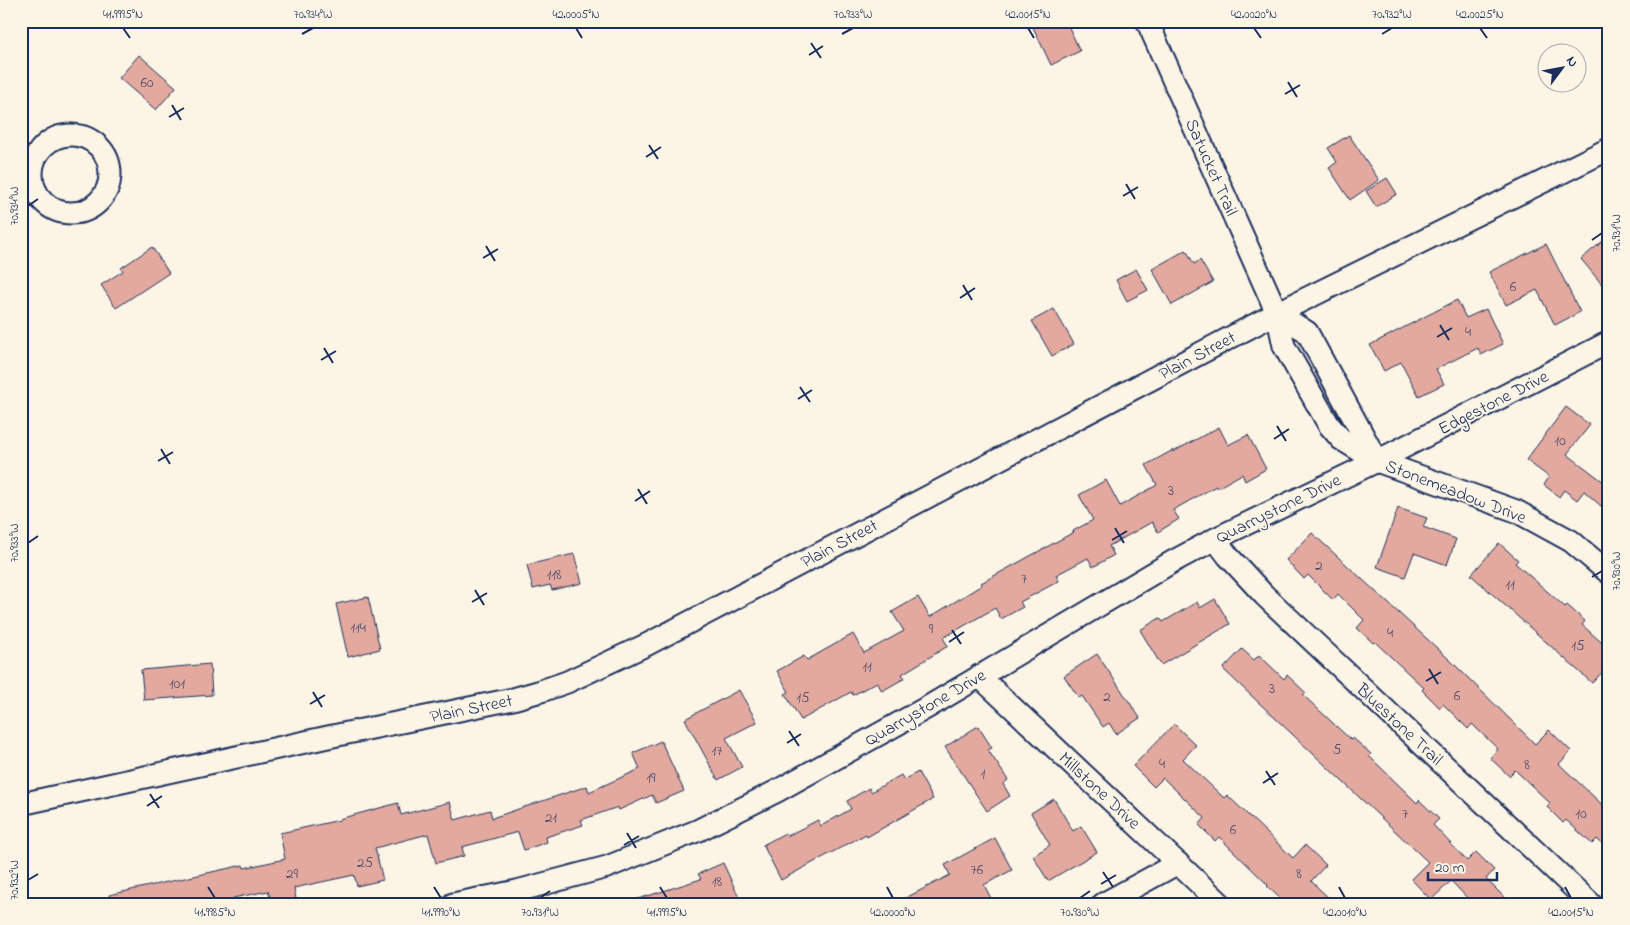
<svg xmlns="http://www.w3.org/2000/svg" width="1630" height="925" font-family="'Indie Flower',sans-serif">
  <rect width="100%" height="100%" fill="#fcf5e5"/>
  <filter id="ink" filterUnits="userSpaceOnUse"><feTurbulence type="fractalNoise" baseFrequency=".02" numOctaves="2"/><feDisplacementMap in="SourceGraphic" scale="10" xChannelSelector="R" yChannelSelector="G"/><feConvolveMatrix kernelMatrix="1 2 1 2 8 2 1 2 1" color-interpolation-filters="sRGB"/></filter>
  <g filter="url(#ink)">
    <!-- building -->
    <path fill="#e3a99f" stroke="#1b2f5e" d="M1030 21H1066L1080 51 1051 65Z
      M139 55 176 87 156 110 119 78Z
      M1349 135 1379 180 1350 200 1329 168 1337 162 1328 148Z
      M1387 178 1397 194 1376 207 1366 191Z
      M1609 236V293L1581 259Z
      M1546 244 1580 312 1555 325 1537 290 1506 305 1489 272Z
      M152 247 169 273 116 308 101 285 123 271 121 268Z
      M1186 250 1194 264 1200 260 1213 282 1172 305 1152 269Z
      M1136 269 1148 290 1127 301 1116 280Z
      M1457 300 1466 318 1486 309 1503 344 1481 355 1478 348 1436 369 1444 384 1419 396 1401 362 1384 371 1370 345Z
      M1054 309 1074 344 1052 356 1032 321Z
      M1566 407 1590 425 1567 454 1609 486V513L1584 491 1577 500 1564 490 1559 497 1544 485 1549 477 1526 460Z
      M1219 427 1228 445 1248 435 1266 469 1245 481 1242 474 1217 488 1216 486 1173 510 1179 519 1158 532 1152 522 1109 546 1114 555 1093 567 1088 558 1056 575 1059 581 1020 602 1023 607 1001 619 995 608 943 638 948 646 902 674 905 678 882 691 877 682 853 695 851 692 801 720 785 694 789 692 777 671 804 656 807 660 853 634 864 653 904 631 892 612 918 597 930 617 982 585 981 583 1074 532 1073 531 1093 520 1079 495 1106 480 1120 506 1157 485 1146 465 1173 450V452Z
      M1398 508 1427 518 1423 527 1456 539 1447 565 1414 553 1405 577 1377 567Z
      M1312 533 1451 661 1535 744 1549 730 1571 751 1559 764 1609 811V850L1597 839 1592 844 1566 820 1563 823 1547 807 1550 803 1515 770 1509 776 1490 758 1498 749 1472 724 1468 729 1443 704 1440 708 1422 690 1424 688 1375 642 1373 643 1357 628 1364 620 1338 594 1333 600 1308 575 1304 579 1286 560Z
      M1499 543 1518 560 1515 563 1565 607 1567 605 1585 621 1582 625 1609 649V665L1592 683 1471 575Z
      M574 554 582 583 552 590 550 585 533 589 527 565Z
      M368 597 380 649 348 657 336 604Z
      M1215 599 1230 624 1161 665 1140 630 1160 618 1163 622 1197 602 1200 608Z
      M1242 649 1254 660 1259 655 1284 679 1287 675 1306 693 1303 695 1351 740 1353 738 1371 754 1369 756 1417 803 1419 800 1439 819 1433 825 1467 861 1476 852 1494 870 1486 879 1511 904H1473L1451 881 1431 900 1411 879 1428 862 1223 669Z
      M1097 654 1140 718 1116 734 1109 723 1103 727 1082 696 1079 698 1064 676Z
      M210 664 212 695 144 700 141 670Z
      M739 690 757 722 726 738 742 767 718 780 685 719Z
      M1174 724 1196 745 1183 759 1224 798 1227 795 1293 858 1305 845 1326 865 1311 881 1335 904H1286L1267 886 1268 885 1219 837 1215 841 1199 825 1205 818 1163 778 1154 787 1133 766Z
      M978 726 992 748 988 750 1008 780 1003 784 1010 796 987 811 945 747Z
      M661 741 684 791 656 803 652 795 619 810 618 807 581 820 583 825 546 837 547 842 524 850 518 832 462 847 464 856 436 863 428 834 375 848 383 880 357 886 354 875 294 888 296 899 272 904 268 891 233 898 234 904H110L109 895 243 865 244 868 285 859 280 833 340 820 339 819 398 803 401 815 450 802 455 820 490 810 492 818 587 786 589 792 640 769 633 753Z
      M918 772 933 799 867 837 866 834 781 880 763 845 785 833 787 836 818 820 821 826 851 809 847 801 869 788 871 792 901 775 904 780Z
      M1054 799 1073 831 1081 826 1097 852 1048 881 1033 856 1050 845 1031 813Z
      M995 838 1012 870 984 885 994 904H894L950 875 945 865Z
      M723 863 742 904H636L635 900 701 879 698 874Z"/>
    <g fill="none" stroke-linecap="round" stroke-linejoin="round">
      <!-- street casing -->
      <g stroke="#1b2f5e" stroke-width="25">
        <path id="street" d="M1147 21 1277 313 1284 346 1329 425 1341 439 1377 461 1516 511 1571 541 1609 573
          M32 174a39 39 0 1 1 78 0a39 39 0 1 1-78 0Z
          M1277 313 1307 332 1377 461
          M1215 539 1228 556 1264 595 1591 904
          M979 676 1221 904
          M21 804 328 737 513 699 541 691 567 682 648 644 1277 313 1609 149
          M453 904 517 891 607 867 699 830 777 791 928 707 1172 562 1215 539 1377 461 1609 342
          M1103 904 1178 863"/>
      </g>
      <!-- street -->
      <use href="#street" stroke="#fcf5e5" stroke-width="21"/>
    </g>
  </g>
  <!-- ticks -->
  <path fill="none" stroke="#1b2f5e" stroke-width="2" d="M123 28 130 38M576 28 582 38M1028 28 1034 38M1254 28 1261 38M1480 28 1487 38M302 34 313 28M842 34 853 28M1382 34 1392 28M811 43 821 58M809 55 823 46M1288 82 1297 97M1285 94 1300 85M172 105 181 120M169 117 184 108M649 145 658 159M646 157 661 147M1126 184 1135 199M1123 196 1138 187M28 206 38 199M1592 240 1602 233M486 246 495 261M483 258 498 249M963 285 972 300M960 298 975 288M1440 325 1449 340M1437 337 1452 328M324 348 333 363M321 360 336 351M800 387 810 402M798 399 812 390M1277 426 1286 441M1274 439 1289 429M161 449 170 464M158 461 173 452M638 489 647 504M635 501 650 491M1115 528 1124 543M1112 540 1127 531M28 543 38 536M1592 577 1602 571M475 590 484 605M472 602 487 593M952 630 961 644M949 642 964 632M1429 669 1438 684M1426 681 1441 672M313 692 322 707M310 704 325 695M789 731 799 746M787 743 801 734M1266 771 1275 785M1263 783 1278 773M150 794 159 808M147 806 162 796M627 833 636 848M624 845 639 836M1103 872 1113 887M28 880 38 874M1101 884 1116 875M208 887 215 898M434 887 441 898M660 887 667 898M887 887 893 898M1339 887 1345 898M1565 887 1571 898M540 898 550 891M1080 898 1090 891"/>
  <g text-anchor="middle" stroke-width="4" stroke-linejoin="round" paint-order="stroke">
    <!-- number labels -->
    <g font-size="15" fill="#4d4e6e">
      <text x="147" y="87">60</text>
      <text x="1513" y="291">6</text>
      <text x="1468" y="336">4</text>
      <text x="1560" y="445">10</text>
      <text x="1171" y="495">3</text>
      <text x="1319" y="570">2</text>
      <text x="554" y="579">118</text>
      <text x="1024" y="583">7</text>
      <text x="1510" y="589">11</text>
      <text x="358" y="632">114</text>
      <text x="931" y="633">9</text>
      <text x="1390" y="637">4</text>
      <text x="1578" y="650">15</text>
      <text x="867" y="671">11</text>
      <text x="177" y="688">101</text>
      <text x="1272" y="693">3</text>
      <text x="1457" y="700">6</text>
      <text x="1107" y="701">2</text>
      <text x="803" y="702">15</text>
      <text x="1337" y="754">5</text>
      <text x="717" y="755">17</text>
      <text x="1162" y="768">4</text>
      <text x="1527" y="769">8</text>
      <text x="983" y="778">1</text>
      <text x="651" y="782">19</text>
      <text x="1405" y="818">7</text>
      <text x="1581" y="818">10</text>
      <text x="551" y="822">21</text>
      <text x="1233" y="834">6</text>
      <text x="365" y="867">25</text>
      <text x="977" y="874">76</text>
      <text x="292" y="878">29</text>
      <text x="1299" y="878">8</text>
      <text x="717" y="886">18</text>
    </g>
    <!-- street labels -->
    <g font-size="18" fill="#1b2f5e" stroke="#fcf5e5">
      <text transform="translate(1212 167) rotate(66)" y="6">Satucket Trail</text>
      <text transform="translate(1197 355) rotate(-28)" y="6">Plain Street</text>
      <text transform="translate(1493 402) rotate(-27)" y="6">Edgestone Drive</text>
      <text transform="translate(1456 491) rotate(21)" y="6">Stonemeadow Drive</text>
      <text transform="translate(1278 508) rotate(-26)" y="6">Quarrystone Drive</text>
      <text transform="translate(839 543) rotate(-28)" y="6">Plain Street</text>
      <text transform="translate(925 707) rotate(-30)" y="6">Quarrystone Drive</text>
      <text transform="translate(471 708) rotate(-12)" y="6">Plain Street</text>
      <text transform="translate(1400 724) rotate(43)" y="6">Bluestone Trail</text>
      <text transform="translate(1100 790) rotate(43)" y="6">Millstone Drive</text>
    </g>
  </g>
  <!-- margin -->
  <rect width="1630" height="925" fill="none" stroke="#fcf5e5" stroke-width="55"/>
  <!-- north arrow -->
  <g transform="translate(1562 68) rotate(58)"><circle r="24" fill="#fcf5e5" stroke="#a2a6af"/>
  <path d="M0-4L9 19L0 12L-9 19Z" fill="#1b2f5e"/>
  <text y="-8" font-size="14" font-weight="bold" text-anchor="middle" fill="#1b2f5e">N</text>
  </g>
  <!-- scale -->
  <path d="M1428 872v8h69v-8" fill="none" stroke="#1b2f5e" stroke-width="2.5"/>
  <text x="1435" y="872" font-size="15" fill="#1b2f5e" stroke="#fcf5e5" stroke-width="4" paint-order="stroke">20 m</text>
  <rect x="28" y="28" width="1574" height="870" fill="none" stroke="#1b2f5e" stroke-width="2"/>
  <g font-size="12" text-anchor="middle" fill="#1b2f5e">
    <text x="123" y="18">41.9995°N</text>
    <text x="313" y="18">70.934°W</text>
    <text x="576" y="18">42.0005°N</text>
    <text x="853" y="18">70.933°W</text>
    <text x="1028" y="18">42.0015°N</text>
    <text x="1254" y="18">42.0020°N</text>
    <text x="1392" y="18">70.932°W</text>
    <text x="1480" y="18">42.0025°N</text>
    <text transform="translate(14 206) rotate(-90)" y="4">70.934°W</text>
    <text transform="translate(1616 233) rotate(-90)" y="4">70.931°W</text>
    <text transform="translate(14 543) rotate(-90)" y="4">70.933°W</text>
    <text transform="translate(1616 571) rotate(-90)" y="4">70.930°W</text>
    <text transform="translate(14 880) rotate(-90)" y="4">70.932°W</text>
    <text x="215" y="916">41.9985°N</text>
    <text x="441" y="916">41.9990°N</text>
    <text x="540" y="916">70.931°W</text>
    <text x="667" y="916">41.9995°N</text>
    <text x="893" y="916">42.0000°N</text>
    <text x="1080" y="916">70.930°W</text>
    <text x="1345" y="916">42.0010°N</text>
    <text x="1571" y="916">42.0015°N</text>
  </g>
</svg>
